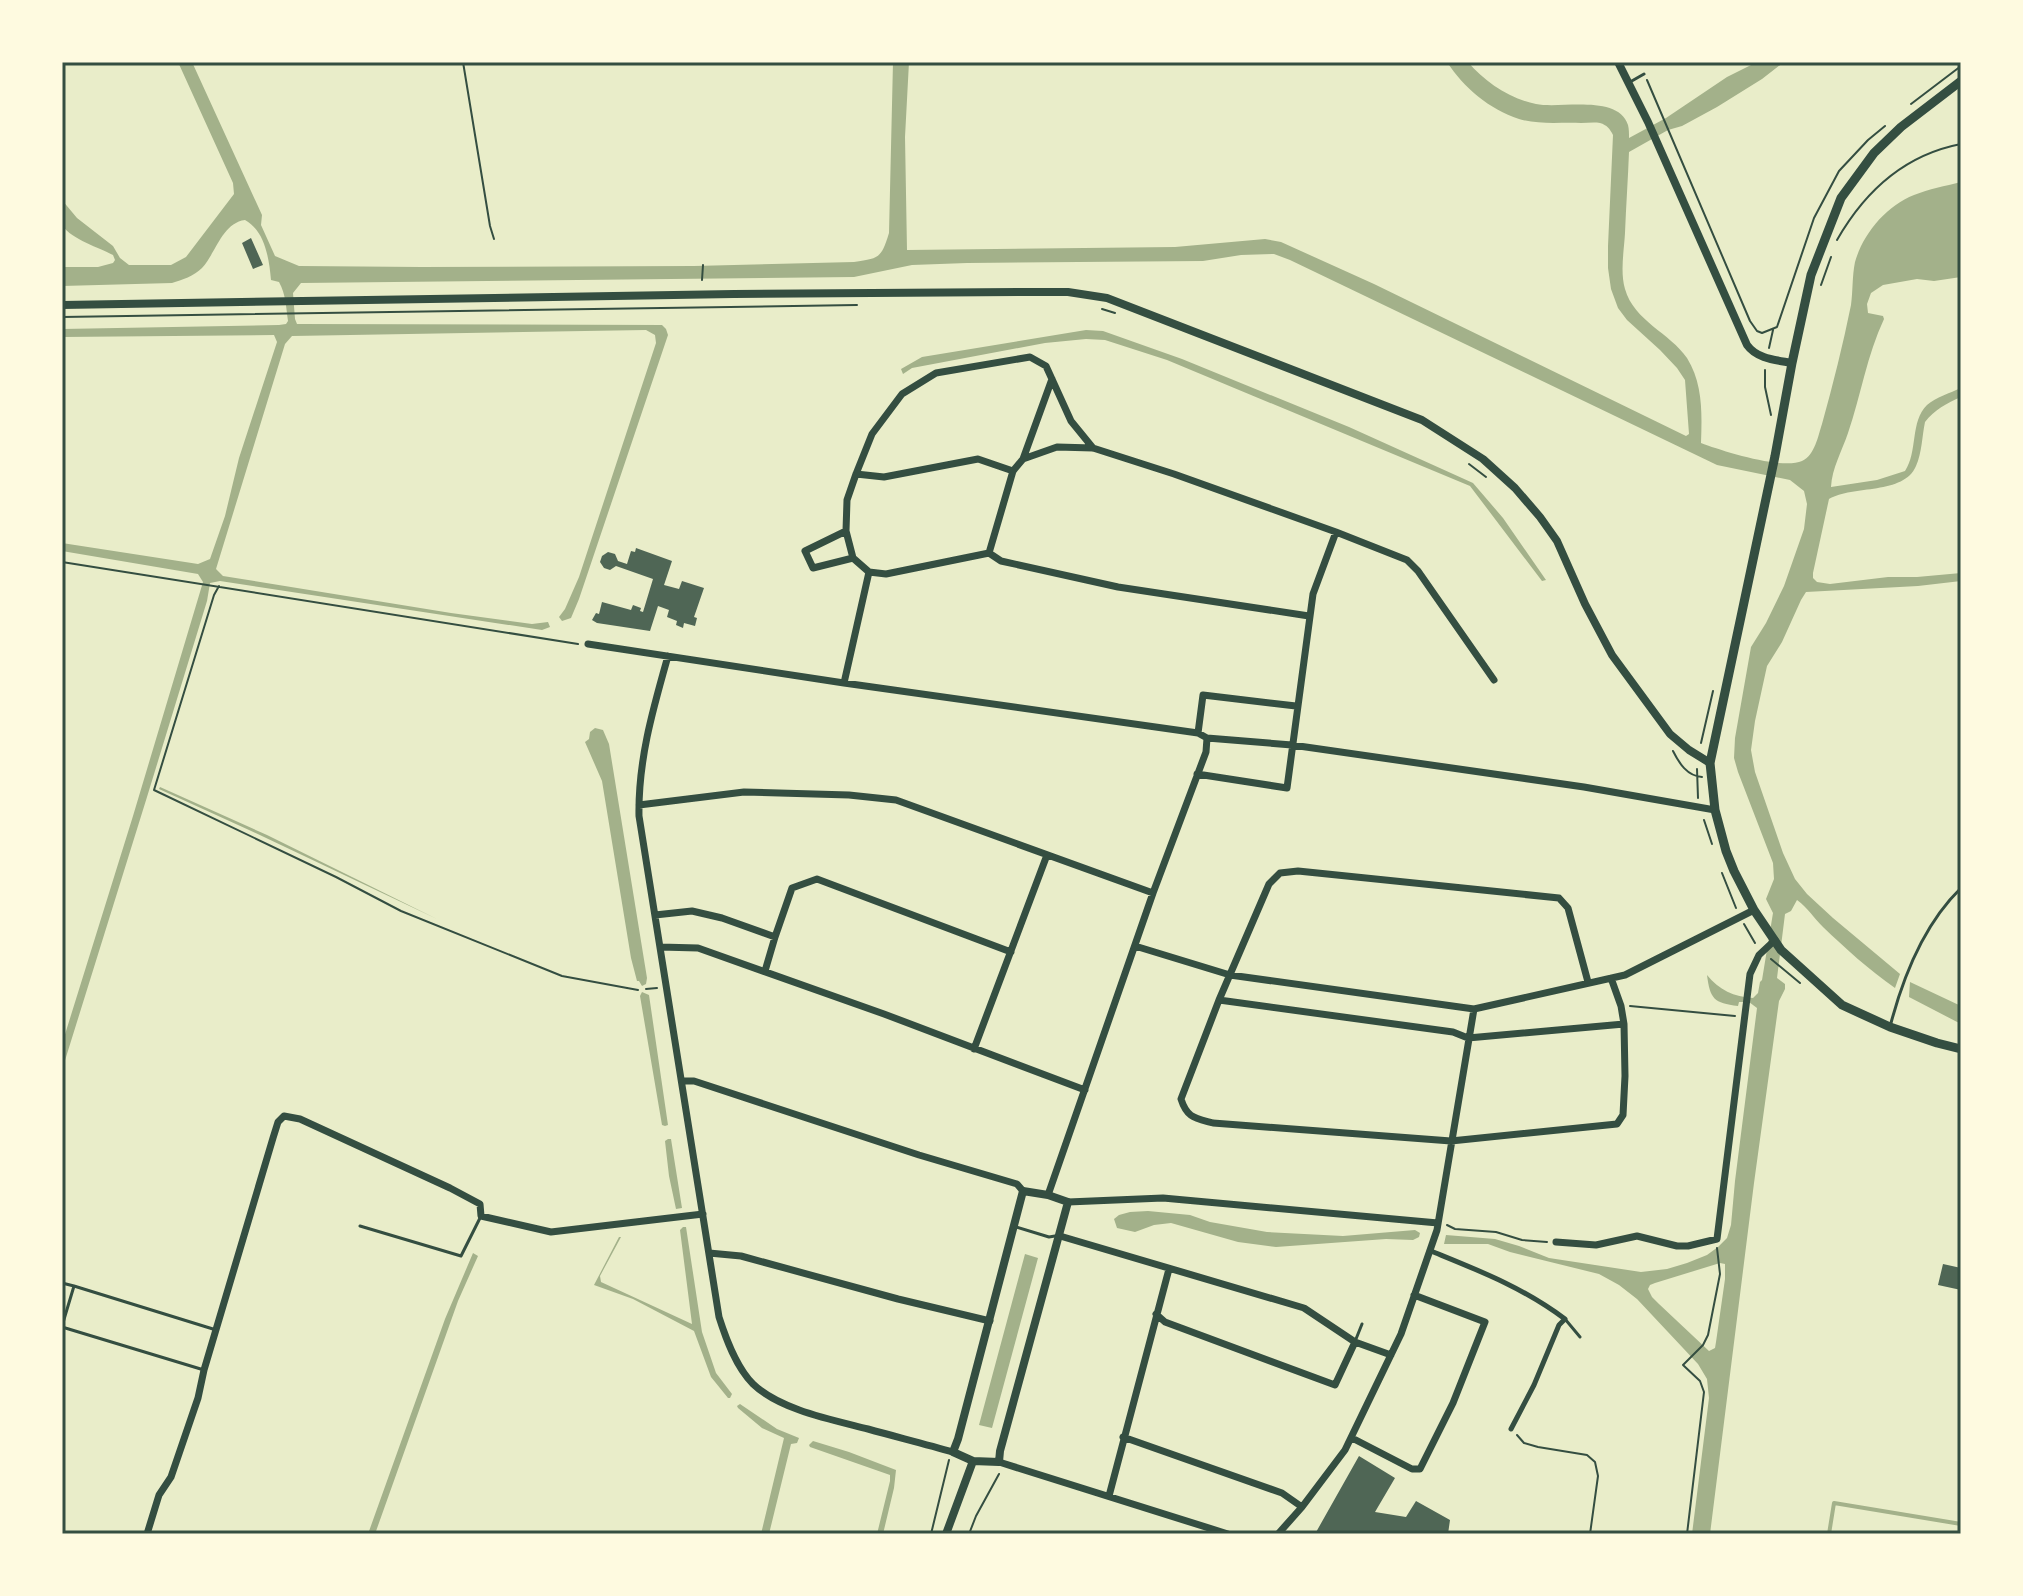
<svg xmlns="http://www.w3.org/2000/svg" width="2023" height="1596" font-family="Poppins,sans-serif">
  <rect width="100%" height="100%" fill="#e9edc9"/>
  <!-- water -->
  <path fill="#a3b18a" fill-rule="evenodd" d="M178 62H192L262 215 261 225 275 256 299 266 421 267 694 266 854 262C879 258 881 259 889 233L893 62H909L905 137 907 250 1175 247 1265 239 1281 242 1374 284 1686 436 1689 434 1685 380 1677 368 1660 350 1627 320 1618 308 1611 289 1608 268V246L1613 135C1610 129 1607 125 1600 123 1594 122 1587 123 1581 123 1561 122 1538 125 1519 119 1489 109 1464 88 1447 62H1468C1485 82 1510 99 1536 104 1560 109 1618 94 1628 125 1629 129 1629 133 1629 138L1666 118 1727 77 1757 62H1784L1762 79 1717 107 1682 126 1668 130 1629 152C1628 179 1626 206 1625 233 1624 251 1620 272 1625 289 1634 321 1670 333 1687 358 1703 384 1702 413 1701 443 1722 451 1782 470 1802 461 1815 455 1818 436 1822 424 1833 384 1843 345 1851 305 1853 291 1852 277 1855 262 1863 234 1886 206 1914 195 1929 189 1945 186 1961 182V277L1934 281 1917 279 1883 285 1871 293 1867 304 1868 313 1883 316 1884 319C1867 355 1861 395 1848 433 1842 451 1832 468 1831 487L1877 480 1905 471C1918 452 1910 421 1927 405 1936 397 1950 393 1961 388V397C1947 403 1934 410 1925 422 1922 436 1922 453 1916 466 1904 495 1853 485 1829 499L1813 573V578L1817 582 1830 584 1888 577H1917L1961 573V581L1918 586 1806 592 1801 600 1782 642 1767 666 1755 721 1751 750 1755 772 1783 853 1795 879 1807 894 1833 918 1900 974 1895 988C1869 970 1845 948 1823 927 1813 917 1808 908 1797 900L1791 911 1785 914 1777 978 1785 984V989L1779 1001 1754 1183 1710 1534H1692L1709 1398 1707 1379 1698 1364 1637 1299 1619 1285 1599 1274 1510 1252 1488 1244H1444L1446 1235 1495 1239 1519 1246 1549 1258 1641 1272 1667 1269 1687 1263 1707 1255 1718 1247 1727 1238 1731 1225 1735 1181 1757 1008 1749 1002H1739L1738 1006C1714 1003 1710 999 1707 975 1719 990 1734 997 1753 998L1758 993 1760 982 1762 980 1773 913 1766 899 1774 879 1773 863 1738 772 1734 758 1735 738 1751 647 1766 623 1784 586 1804 529 1807 504 1804 491 1790 480 1717 465 1290 260 1274 254 1241 255 1203 261 967 263 912 265 854 277 301 283 293 293 295 319 297 324 662 325 666 329 668 335 579 599 571 618 562 621 559 617 565 609 579 577 656 343 655 335 646 330 292 336 285 344 216 569 223 576 451 613 532 624 548 622 550 627 542 630 220 581 210 583 207 601 147 797 62 1070V1044L133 816 203 582 198 574 62 551V543L198 564 210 559 225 516 239 458 277 342 274 335 62 337V329L279 325 286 324 288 321C286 307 286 295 279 282L271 280C269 258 265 231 245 220 222 223 216 253 202 268 194 276 182 280 172 283L62 286V267H98L113 263 115 260 113 255C100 248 71 239 63 226 60 220 62 207 62 200L77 218 113 246 120 258 129 265H171L186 257 234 194 233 183ZM1720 1263 1725 1264V1279L1716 1342 1715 1348 1709 1351 1659 1304 1652 1297 1648 1289 1650 1285 1655 1283Z
    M1086 330 1103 331 1182 359 1349 427 1473 483 1503 518 1546 580 1542 581 1470 486 1167 360 1105 340 1086 339 1045 343 912 368 903 374 901 369 922 357Z
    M595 728 603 730 609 744 647 978 646 984 642 986 639 981H637L631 958 602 781 585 742 589 739 590 732Z
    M160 787 267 835 437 919 249 830 159 789Z
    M1910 982 1961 1006V1024L1909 997Z
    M642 992 649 995 668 1125 665 1126 662 1125 640 996Z
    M668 1139H671L682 1208 676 1209 669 1176 665 1141Z
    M1148 1211 1190 1215 1210 1222 1267 1232 1343 1236 1415 1230 1420 1233 1419 1237 1413 1240 1386 1239 1276 1247 1238 1242 1171 1223 1154 1225 1135 1232 1117 1228 1114 1219 1119 1215 1130 1212Z
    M683 1227H686L702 1332 716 1373 732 1394 730 1398H728L711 1377 694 1331 633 1299 594 1285 619 1237H621L600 1276 601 1282 692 1324 680 1230Z
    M473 1253 478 1256 458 1301 375 1534H368L445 1319Z
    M1025 1254 1038 1258 992 1428 979 1425Z
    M740 1404 777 1429 799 1438 797 1443 791 1444 769 1534H761L784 1438 762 1428 738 1408 737 1406Z
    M813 1441 849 1452 896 1470 894 1488 883 1534H877L890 1481V1475L810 1447 809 1445Z"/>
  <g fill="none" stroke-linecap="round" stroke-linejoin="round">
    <!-- stream -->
    <path stroke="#a3b18a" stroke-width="4" d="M1829 1534 1834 1503 1961 1524"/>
  </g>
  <!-- building -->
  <path fill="#4f6655" d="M251 238 263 265 253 269 242 243Z
    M636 548 672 561 664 585 679 589 682 581 704 588 694 617 697 618 695 626 684 623 683 628 676 625 677 621 667 617 669 610 658 606 650 631 597 623 592 620 596 613 599 614 602 602 631 610 633 605 641 608 640 611 643 612 653 579 616 566 610 570 604 568 600 562 602 556 608 552 615 554 618 561 627 564 631 551 635 552Z
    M1943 1264 1961 1268V1290L1938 1285Z
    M1359 1456 1395 1478 1375 1512 1406 1517 1416 1501 1450 1520 1448 1534H1315Z"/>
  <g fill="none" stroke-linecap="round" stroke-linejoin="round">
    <!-- path -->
    <path stroke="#344e41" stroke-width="2" d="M463 62 490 226 494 239
      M1647 80 1750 321 1757 331 1762 333 1777 327 1814 218 1839 171 1868 140 1885 126
      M1911 104 1961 66
      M1837 240C1865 191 1904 155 1961 144
      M702 280 703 265
      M1821 285 1831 257
      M1102 309 1115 313
      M62 317 857 305
      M1769 348 1773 330
      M1765 370V387L1771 415
      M1469 464 1486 477
      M62 562 578 644
      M219 586 214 595 154 790 336 877 401 911 562 976 638 990
      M1701 743 1713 691
      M1673 751C1679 763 1687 776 1702 777
      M1697 769 1698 798
      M1704 820 1712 844
      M1722 873 1736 908
      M1744 924 1755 943
      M1771 959 1800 983
      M646 989 657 988
      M1630 1006 1735 1016
      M1447 1225 1455 1229 1496 1232 1522 1240 1547 1242
      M1517 1435 1524 1443 1538 1447 1587 1455 1595 1462 1598 1476 1590 1534
      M931 1534 949 1460
      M969 1534 976 1516 999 1474
      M1687 1534 1704 1392 1700 1381 1683 1365 1703 1345 1708 1335 1720 1274 1717 1248"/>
    <!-- service -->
    <path stroke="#344e41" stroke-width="3" d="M1630 82 1644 74
      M1891 1023C1904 974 1924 924 1961 888
      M360 1226 461 1256 480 1218
      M1016 1227 1049 1237 1055 1236
      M62 1283 74 1286
      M1565 1319 1580 1337
      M62 1326 74 1286 213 1329
      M62 1327 204 1370
      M1356 1339 1362 1324"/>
    <!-- pedestrian -->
    <path stroke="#344e41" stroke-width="5" d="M1431 1251C1480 1271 1522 1287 1565 1319L1559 1325 1534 1385 1511 1429"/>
    <!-- minor -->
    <path stroke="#344e41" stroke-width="7" d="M1023 459 1057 447 1093 448 1174 474 1336 532 1407 560 1418 571 1494 680
      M856 474 884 477 978 459 1013 471
      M846 531 805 551 813 568 853 558
      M989 553 1013 471 1023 459 1052 379
      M869 572 853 558 846 531 847 500 856 474 872 434 902 394 936 373 1030 357 1046 366 1071 421 1093 448
      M869 572 886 574 989 553 1001 561 1118 587 1309 616
      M588 644 844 683 1198 733 1207 738 1292 745 1584 787 1715 810
      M668 656C653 709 638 760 639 816L719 1317C726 1339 736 1367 753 1384 780 1410 833 1420 868 1429 897 1437 925 1444 953 1452
      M844 683 869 572
      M1198 733 1203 695 1296 706
      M1197 774 1287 788 1313 594 1336 532
      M639 805 744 792 849 795 896 800 1153 893
      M655 915 692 911 722 918 775 937
      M1135 946 1230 975 1474 1009 1625 975 1754 910
      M660 947 698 948 884 1014 1085 1090
      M765 971 775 937 792 888 817 879 1011 952
      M1588 982 1568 908 1559 898 1298 871 1280 873 1269 884 1219 1000 1181 1099C1187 1118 1195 1118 1213 1123L1451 1141 1617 1124 1623 1115 1625 1076 1624 1024 1621 1006 1611 978
      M1219 1000 1453 1032 1468 1038 1624 1024
      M974 1049 1047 855
      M682 1081H694L919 1155 1017 1184 1023 1191
      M1048 1195 1153 893 1206 752 1207 738
      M1068 1202 1163 1198 1438 1223
      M1060 1236 1304 1308 1355 1342 1391 1355
      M1556 1242 1596 1245 1637 1236 1677 1246H1688L1717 1239 1750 974 1759 955 1775 940
      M709 1253 741 1256 898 1299 990 1321
      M1156 1314 1165 1322 1335 1385 1355 1342
      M1123 1437 1282 1493 1302 1507
      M1352 1438 1412 1469H1420L1453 1403 1485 1322 1414 1295
      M999 1462 1228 1534
      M1109 1496 1169 1269
      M147 1534 159 1495 171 1477 198 1398 204 1370 273 1138 278 1122 284 1116 300 1119 450 1188 480 1204 481 1216 551 1232 703 1214
      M1278 1534 1302 1507 1345 1450 1401 1334 1437 1230 1474 1009"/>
    <!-- tertiary -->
    <path stroke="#344e41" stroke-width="8" d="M1618 62 1648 122 1747 345C1757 359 1776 360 1792 363
      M62 305 734 294 1018 292H1068L1107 298 1422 420 1483 459 1515 488 1540 517 1557 541 1585 604 1612 655 1670 734 1689 750 1710 763
      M1023 1191 1048 1195 1068 1202 1000 1451 999 1462 973 1461 953 1452 958 1439Z
      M946 1534 973 1461"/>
    <!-- secondary -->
    <path stroke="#344e41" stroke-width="9" d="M1961 81 1901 127 1874 153 1841 198 1811 275 1792 363 1775 456 1710 763 1715 810 1726 851 1734 871 1754 910 1781 950 1842 1005 1890 1027 1937 1043 1961 1049"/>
  </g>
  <!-- border -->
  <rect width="2023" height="1596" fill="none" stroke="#fefae0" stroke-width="128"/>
  <rect x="64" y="64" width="1895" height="1468" fill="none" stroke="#344e41" stroke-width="3"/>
</svg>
